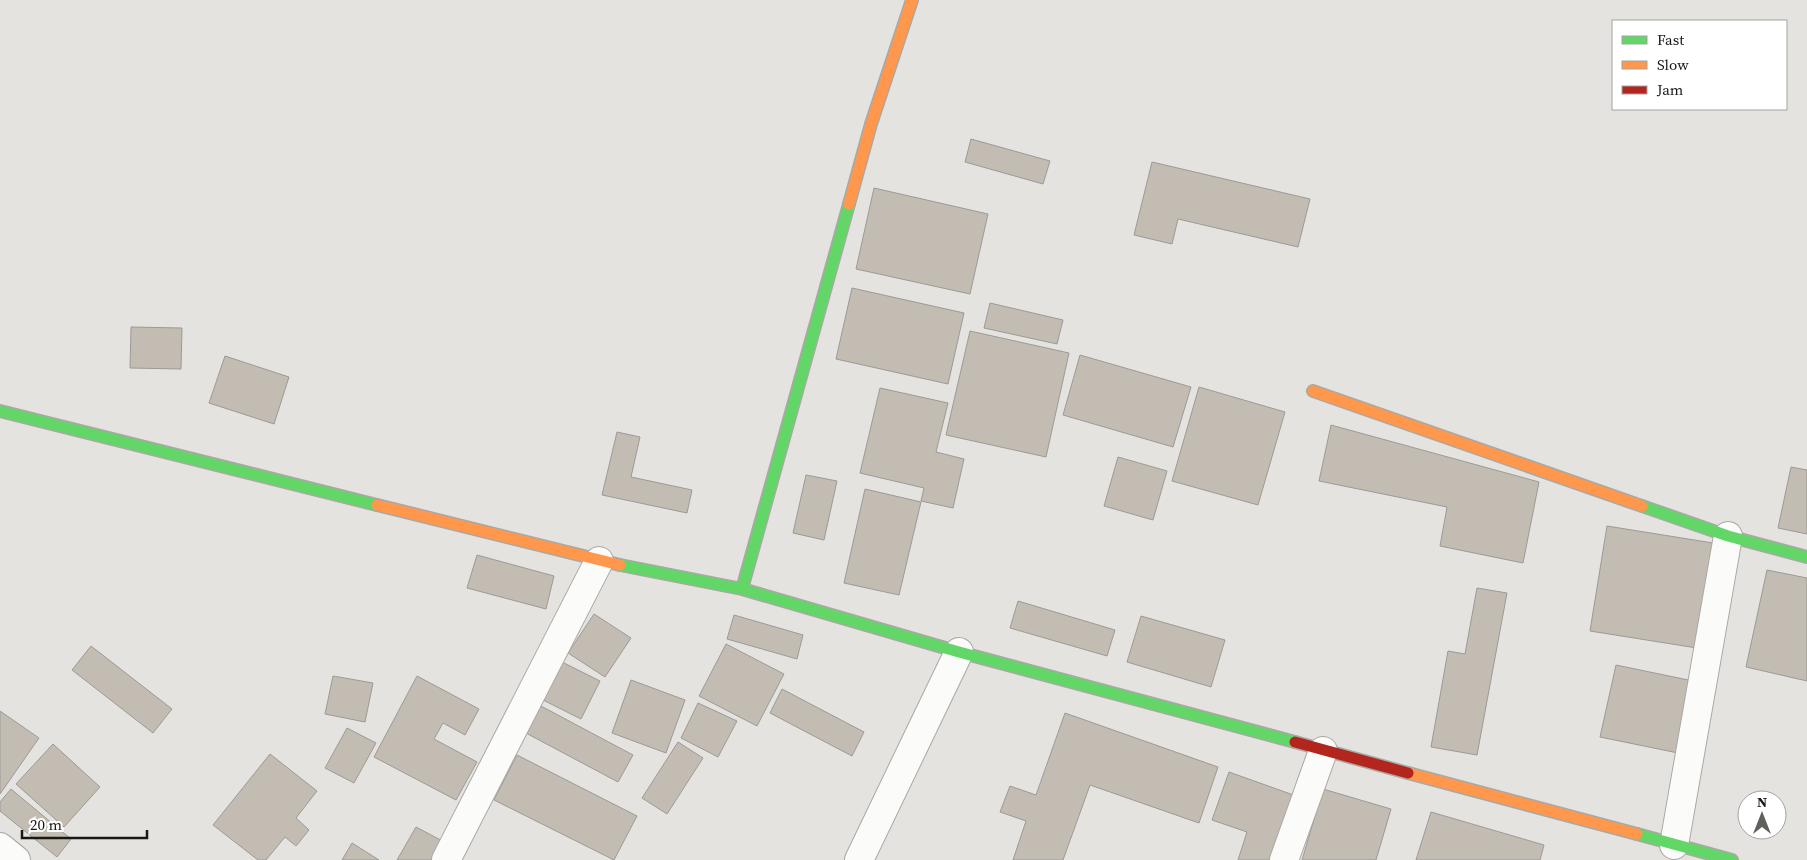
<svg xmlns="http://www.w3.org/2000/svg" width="1807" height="860" font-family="'Source Serif 4',serif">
  <rect width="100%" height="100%" fill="#e4e3df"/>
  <!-- building -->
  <path fill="#c3bcb2" stroke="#9b9a97" d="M971 139 1050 161 1043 184 965 162Z
    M1152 162 1310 199 1298 247 1178 219 1172 244 1134 235Z
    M874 188 988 214 970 294 856 269Z
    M852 288 964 313 948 384 836 359Z
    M990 303 1063 320 1057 344 984 328Z
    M131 327 182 328 181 369 130 368Z
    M970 331 1069 353 1046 457 946 435Z
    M1080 355 1191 387 1173 447 1063 415Z
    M225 356 289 377 274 424 209 403Z
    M1199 387 1285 412 1258 505 1172 481Z
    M880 388 948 403 936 452 964 459 953 508 921 501 924 488 860 473Z
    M1331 425 1539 482 1523 563 1440 546 1447 507 1319 481Z
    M617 432 640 437 631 477 692 490 687 513 602 495Z
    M1118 457 1167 471 1153 520 1104 506Z
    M1791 467 1807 470V534L1778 528Z
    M806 475 837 481 824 540 793 533Z
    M865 489 921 502 899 595 844 583Z
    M1607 526 1713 543 1697 648 1590 631Z
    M477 555 554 576 546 609 467 588Z
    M1767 570 1807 578V681L1746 667Z
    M1477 588 1507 593 1477 755 1431 747 1448 651 1465 654Z
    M1018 601 1115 630 1107 656 1010 628Z
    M594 614 631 638 605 677 568 653Z
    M734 615 803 635 797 659 727 639Z
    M1141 616 1225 640 1211 687 1127 662Z
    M726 644 784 674 757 726 699 696Z
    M91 646 172 709 153 733 72 670Z
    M562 662 600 681 581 719 543 700Z
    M1616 665 1693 681 1678 753 1600 737Z
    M333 676 373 683 365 722 325 714Z
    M417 676 479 709 465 735 443 723 434 739 477 762 456 800 374 757Z
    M631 680 685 700 666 753 612 733Z
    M782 689 864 732 852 756 770 713Z
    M698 703 737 721 718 757 681 738Z
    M539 705 633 755 618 782 524 732Z
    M0 711 39 738 0 794Z
    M1065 713 1218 767 1199 823 1090 785 1063 860H1013L1026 821 1000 812 1010 786 1036 795Z
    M347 728 376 743 354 783 325 768Z
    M678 742 703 758 667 814 642 798Z
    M53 744 100 787 64 827 16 784Z
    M270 754 317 791 296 818 309 830 296 846 285 837 266 860H258L213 825Z
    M517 755 637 816 614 860 494 800Z
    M1229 772 1299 797 1276 860H1238L1247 832 1212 820Z
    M11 789 71 839 57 857 0 811V802Z
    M1323 789 1391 809 1376 860H1302Z
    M1431 812 1544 845 1540 860H1416Z
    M416 827 450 845 441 860H397Z
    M352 843 379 860H342Z"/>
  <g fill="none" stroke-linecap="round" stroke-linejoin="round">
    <!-- street casing -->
    <g stroke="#a9a8a5" stroke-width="30">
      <path id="street" d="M1674 845 1728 536
        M0 847 16 860
        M446 860 599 561
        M859 860 959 652
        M1284 860 1323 751"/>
    </g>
    <!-- fast casing -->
    <g stroke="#a9a8a5" stroke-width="14">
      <path id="fast" d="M0 411 377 505
        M1642 506 1728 536 1807 557
        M620 565 742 589 959 652 1295 742
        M742 589 849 204
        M1637 834 1732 860"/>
    </g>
    <!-- slow casing -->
    <g stroke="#a9a8a5" stroke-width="14">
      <path id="slow" d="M849 204 871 124 912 0
        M1313 391 1642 506
        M377 505 620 565
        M1408 773 1637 834"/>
    </g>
    <!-- jam casing -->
    <g stroke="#a9a8a5" stroke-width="14">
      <path id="jam" d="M1295 742 1408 773"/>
    </g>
    <!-- street -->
    <use href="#street" stroke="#fbfbfa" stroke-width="28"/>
    <!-- fast -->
    <use href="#fast" stroke="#63d668" stroke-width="11"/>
    <!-- slow -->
    <use href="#slow" stroke="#ff974d" stroke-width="11"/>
    <!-- jam -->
    <use href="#jam" stroke="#b3261e" stroke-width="11"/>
  </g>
  <!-- legend -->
  <rect x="1612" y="20" width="175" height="90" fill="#ffffff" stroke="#a3a3a1"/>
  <rect x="1622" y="36" width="25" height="8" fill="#63d668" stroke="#a3a3a1"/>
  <text x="1657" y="45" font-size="15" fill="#191815">Fast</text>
  <rect x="1622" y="61" width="25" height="8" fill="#ff974d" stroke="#a3a3a1"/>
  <text x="1657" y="70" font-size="15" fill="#191815">Slow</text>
  <rect x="1622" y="86" width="25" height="8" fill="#b3261e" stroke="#a3a3a1"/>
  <text x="1657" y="95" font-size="15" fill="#191815">Jam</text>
  <!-- north arrow -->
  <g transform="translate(1762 815)"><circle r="24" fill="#ffffff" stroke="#a3a3a1"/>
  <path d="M0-4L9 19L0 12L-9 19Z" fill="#605f5c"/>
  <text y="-8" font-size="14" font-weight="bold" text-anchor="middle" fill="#191815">N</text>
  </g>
  <!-- scale -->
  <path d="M22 830v8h125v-8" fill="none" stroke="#191815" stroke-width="2.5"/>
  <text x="30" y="830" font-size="15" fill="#191815" stroke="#ffffff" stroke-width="4" paint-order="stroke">20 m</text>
</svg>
